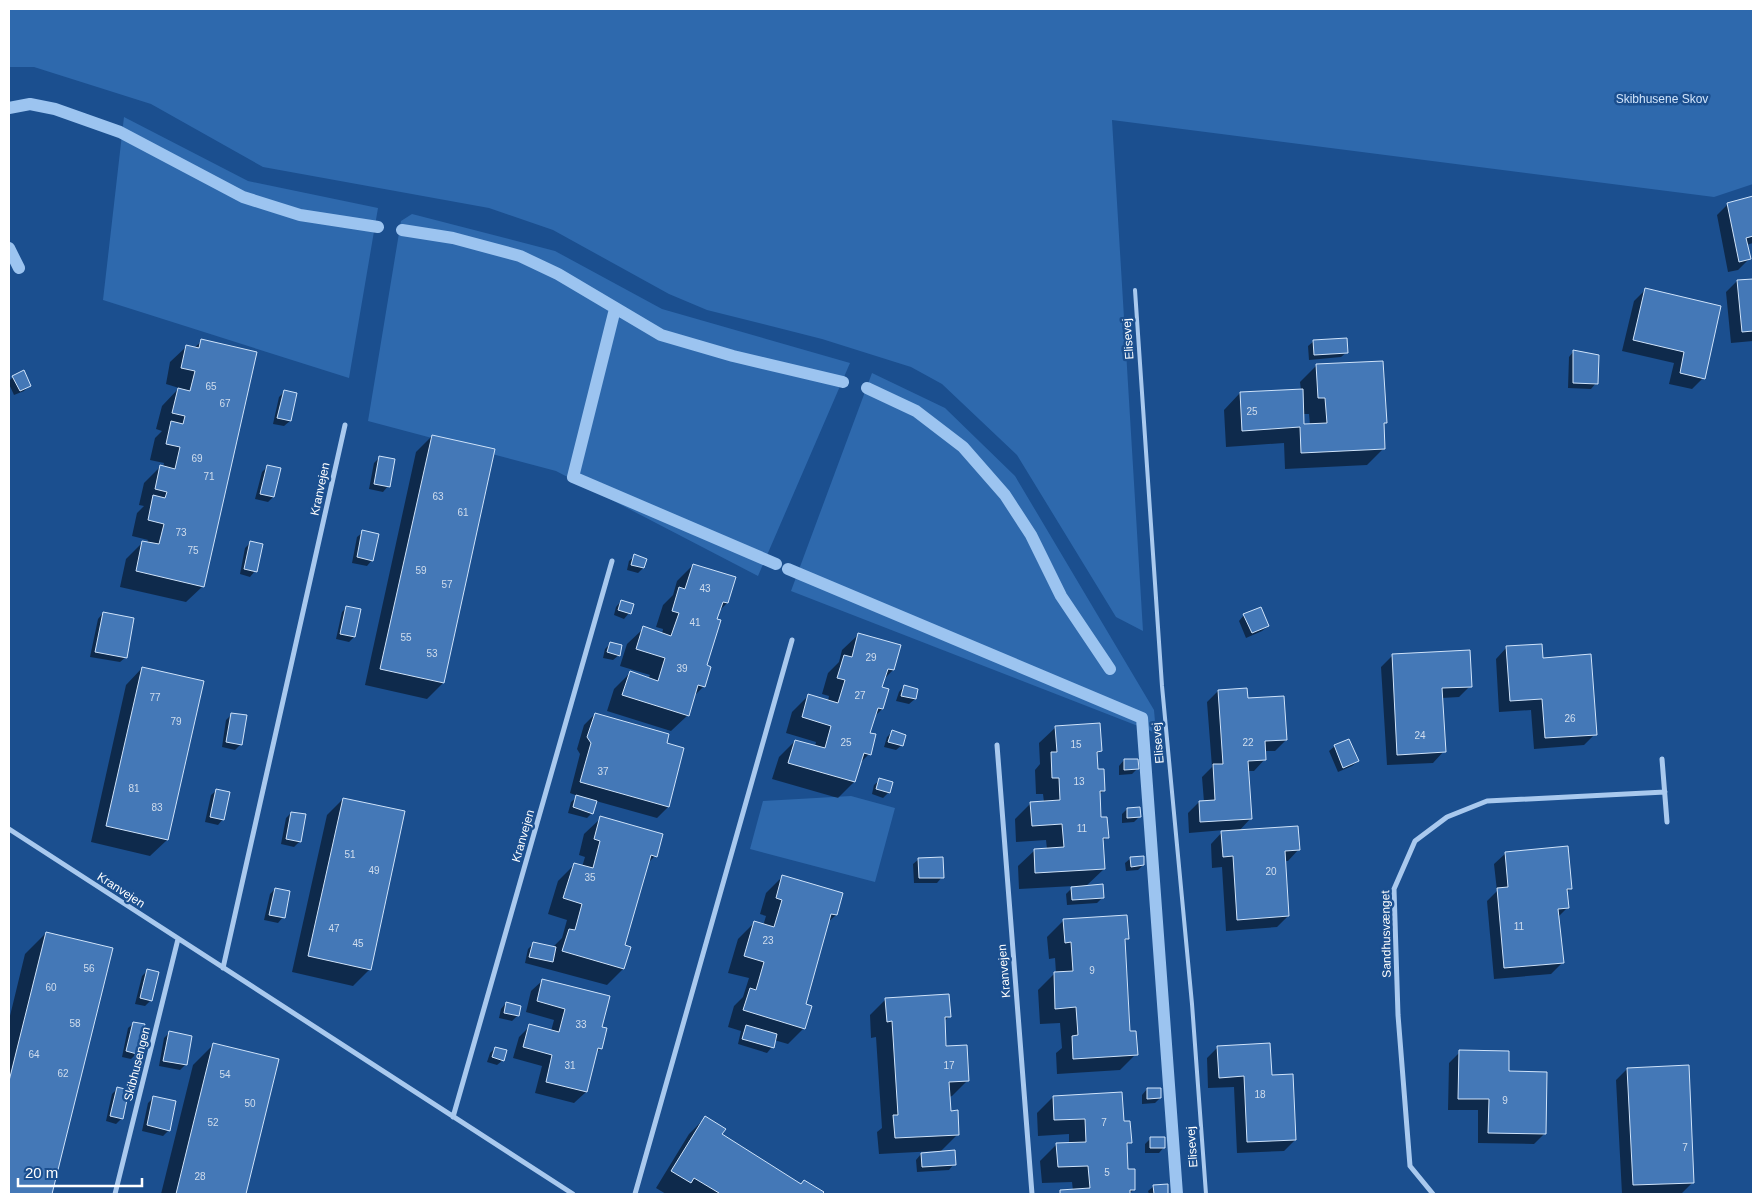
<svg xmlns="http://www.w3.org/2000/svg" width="1762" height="1203" font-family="Helvetica,sans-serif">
  <rect width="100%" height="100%" fill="#1b4f8f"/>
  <!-- green -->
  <path fill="#2e69ad" d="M9 9H1753V184L1714 197 1112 120 1143 631 1116 617 1017 455 942 384 911 367 822 339 707 310 669 294 553 230 489 208 263 167 151 104 34 67H9Z
    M124 117 248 181 378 208 349 378 103 300Z
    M412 214 555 251 662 309 850 363 758 576 556 471 368 421 401 221Z
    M872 373 945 408 1015 476 1154 710 1156 733 791 591Z
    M851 796 895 808 875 882 750 849 763 801Z"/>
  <!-- shadow -->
  <path fill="#0007" fill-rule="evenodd" d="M1753 198V243L1746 245 1750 258 1738 270 1728 272 1717 215 1728 204Z
    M1753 280V341L1731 343 1726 292 1737 281Z
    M1646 289 1703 378 1692 389 1669 384 1674 363 1622 351 1634 301Z
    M202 341 203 586 186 602 120 587 126 559 143 542 147 543 148 540 132 536 137 513 144 506 139 505 144 483 161 466 163 467 164 463 150 460 155 438 162 431 156 429 162 406 179 388 166 384 170 362 187 346 194 348Z
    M1314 341 1347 352 1341 357 1309 360 1308 346Z
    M1574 351 1596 383 1591 389 1568 388 1569 357Z
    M1317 365 1385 422 1383 425 1384 448 1367 465 1285 469 1284 443 1226 447 1224 410 1240 393 1301 390 1300 382ZM1302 414H1309L1310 425 1303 426Z
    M13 377 29 385 24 391 14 395 9 384V381Z
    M285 391 290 421 284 426 273 424 279 397Z
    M432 436 443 683 427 699 365 685 416 452Z
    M380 457 388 486 383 492 369 489 374 463Z
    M267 467 273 497 268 502 255 499 262 472Z
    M363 532 372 560 367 566 352 563 357 537Z
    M251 542 255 571 250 577 240 574 245 548Z
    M635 556 643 568 638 573 627 570 629 561Z
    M693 565 727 603 719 611 705 666 704 686 693 697 688 715 671 731 607 711 614 689 630 673 648 679 650 675 620 666 627 644 644 628 662 634 663 629 656 627 663 605 673 595 677 581Z
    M621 601 629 613 624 619 614 615 616 607Z
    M347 607 354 637 349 642 336 639 342 612Z
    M103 613 126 657 120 662 90 657 98 619Z
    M1244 615 1268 626 1262 631 1246 638 1239 621Z
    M859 634 893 670 884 679 881 688 882 709 873 718 869 734V754L859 764 854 782 838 798 772 779 779 757 795 741 815 747 816 742 786 733 792 712 809 695 828 701 829 696 822 694 828 673 839 662 842 650Z
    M611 643 619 655 613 660 603 658 605 649Z
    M1507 647 1541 659 1595 734 1584 745 1534 749 1531 710 1499 712 1496 659Z
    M1393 655 1470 686 1459 697 1442 698 1444 751 1433 763 1387 765 1381 667Z
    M142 668 167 840 150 856 91 842 126 685Z
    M904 686 915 699 909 704 896 701 899 692Z
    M1218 691 1247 700 1286 740 1275 751H1265V759L1254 771H1248L1251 818 1238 832 1299 849 1288 861H1284L1288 916 1277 927 1226 931 1222 867 1212 868 1211 844 1224 830 1189 833 1188 813 1199 802H1204L1202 777 1212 767 1207 702Z
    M232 714 241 744 235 750 222 747 226 720Z
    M595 714 665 744 668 807 657 818 596 801 592 813 587 818 568 813 571 802 578 796 570 793 580 754 577 749 584 725Z
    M1056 727 1100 751 1096 755V771L1104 790 1099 795 1100 818 1107 837 1102 842 1104 869 1085 887 1103 897 1097 903 1067 905 1066 894 1074 886 1019 889 1018 866 1035 850 1047 849 1046 840 1016 842 1015 819 1031 803 1044 802 1043 794H1036L1035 770 1040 764 1039 743Z
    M892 732 902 745 896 750 884 747 887 737Z
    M1335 746 1358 761 1352 766 1338 772 1329 751Z
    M1124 760 1137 769 1132 774 1119 775V766Z
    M880 780 889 792 883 798 872 794 874 785Z
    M217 790 223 819 218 825 205 822 211 795Z
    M343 799 370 969 353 986 292 972 327 815Z
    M1127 809 1140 816 1134 822 1122 823V814Z
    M291 813 300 841 294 847 281 844 286 818Z
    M601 818 655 856 647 864 624 946 630 947 623 969 607 985 525 963 528 949 533 944 553 947 562 938 567 920 548 914 558 881 574 865 582 867 585 857 579 855 584 834Z
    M1506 853 1570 889 1566 893 1568 907 1558 917 1562 963 1551 974 1494 979 1487 901 1497 891 1494 864Z
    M1131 858 1143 865 1138 870 1126 871 1125 863Z
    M919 859 942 877 937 883H914L913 864Z
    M782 877 836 915 827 923 804 1004V1028L788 1044 774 1040 772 1047 767 1053 738 1044 741 1031 728 1027 734 1006 743 997 749 978 728 973 738 939 754 923 763 926 766 916 760 914 766 893Z
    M275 889 283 917 278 923 264 920 270 894Z
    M1064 920 1128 938 1124 942 1129 1033 1136 1054 1120 1070 1057 1074 1056 1053 1062 1048 1060 1023 1040 1024 1038 990 1054 974 1056 973 1055 958 1049 959 1047 937Z
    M46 933 111 949 51 1194H9V1020L25 954Z
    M147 971 150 1001 145 1006 135 1004 142 976Z
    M543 980 601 1048 595 1054 586 1092 574 1103 535 1093 542 1066 513 1058 519 1037 530 1026 551 1031 554 1020 526 1012 531 991Z
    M886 999 949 1016 944 1022 945 1047 968 1080 952 1096 949 1097 950 1112 958 1134 939 1153 954 1164 949 1170 917 1172 916 1160 921 1154 936 1153V1151L879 1154 877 1132 882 1128 876 1037 871 1038 870 1015Z
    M506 1003 519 1007 517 1016 512 1021 499 1018 501 1009Z
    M134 1023 136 1054 131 1059 122 1057 128 1028Z
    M169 1033 186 1064 180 1070 159 1066 164 1038Z
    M214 1044 278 1060 245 1194H161L193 1065Z
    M1218 1047 1271 1076 1295 1140 1284 1151 1237 1153 1234 1087 1208 1088 1207 1058Z
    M495 1048 503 1060 497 1065 487 1062 490 1053Z
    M1460 1052 1508 1072 1545 1133 1534 1144 1478 1143V1110H1448L1449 1063Z
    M1627 1069 1693 1182 1682 1193 1622 1194 1616 1080Z
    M117 1089 122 1118 116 1124 106 1121 112 1094Z
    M1147 1089 1160 1098 1155 1103 1142 1104V1095Z
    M1053 1097 1123 1122 1130 1142 1126 1147 1127 1170 1134 1189 1129 1194H1058L1061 1192 1073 1191 1072 1182 1042 1183 1040 1161 1056 1145 1069 1144V1134L1038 1136 1037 1113Z
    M153 1098 169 1130 163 1136 142 1131 148 1103Z
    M705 1118 720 1134 801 1185 822 1193 821 1194H666L656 1188 689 1134Z
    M1151 1138 1164 1147 1159 1153H1145V1144Z
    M1167 1185V1194H1149L1148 1191 1154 1186Z"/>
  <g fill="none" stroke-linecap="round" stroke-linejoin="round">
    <!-- stream -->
    <path stroke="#9cc4f0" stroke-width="12" d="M9 108 30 104 55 109 120 132 243 197 300 215 378 227
      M402 230 453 238 520 256 558 274 661 335 733 356 843 382
      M9 248 19 268
      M615 309 573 477 776 564
      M867 388 916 411 963 447 1005 495 1031 535 1061 596 1110 669
      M788 569 1142 718 1177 1194"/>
  </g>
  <!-- building -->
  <path fill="#4478b7" stroke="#cfe3fa" d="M1753 196V236L1746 238 1751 259 1739 262 1727 203Z
    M1753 279V331L1742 332 1737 280Z
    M1645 288 1721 306 1705 379 1680 373 1684 352 1633 340Z
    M1347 338 1348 353 1314 355 1313 340Z
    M201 339 257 352 204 587 136 571 142 541 159 544 164 524 148 520 153 495 165 498 167 492 155 489 160 465 175 469 180 447 166 444 171 421 183 424 185 416 172 413 178 388 190 391 195 371 181 368 186 345 199 348Z
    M1573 350 1599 355 1598 384 1573 383Z
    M1383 361 1387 423H1384L1385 449 1301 453 1300 427 1242 431 1240 392 1303 389 1304 424 1327 423 1325 398H1318L1316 364Z
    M24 370 31 386 20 391 12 376Z
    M284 390 297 393 291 421 277 418Z
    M432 435 495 449 444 683 380 669Z
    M379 456 395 459 390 487 374 484Z
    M267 465 281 468 274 497 260 494Z
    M362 530 379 534 373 561 357 557Z
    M250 541 263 544 257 572 244 569Z
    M634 554 647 559 644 568 631 565Z
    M693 564 736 577 728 603 723 602 717 619 721 620 707 665 711 667 705 687 698 685 689 716 622 695 630 671 658 681 665 658 636 649 643 626 671 636 679 613 672 611 679 587 685 589Z
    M621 600 634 604 631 614 618 610Z
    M346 606 361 609 355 637 340 634Z
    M1261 607 1269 626 1252 633 1243 614Z
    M103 612 134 618 127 658 95 652Z
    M858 633 901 645 894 670 888 669 882 687 889 689 883 709 878 708 870 733 876 734 871 755 864 753 855 782 788 763 795 740 825 748 831 726 802 717 808 694 838 703 845 680 837 678 844 655 852 657Z
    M610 642 622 645 620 656 607 652Z
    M1542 644 1543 658 1591 654 1597 735 1545 738 1542 699 1510 701 1506 646Z
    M1470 650 1472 687 1442 688 1446 752 1397 755 1392 654Z
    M142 667 204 681 168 840 106 826Z
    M904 685 918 689 916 699 901 696Z
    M1247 688 1248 698 1284 696 1287 740 1265 741 1266 760 1248 761 1252 819 1200 822 1199 801 1215 800 1213 764H1223L1218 690Z
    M231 713 247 715 242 745 226 742Z
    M595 713 669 734 667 743 684 748 669 807 580 782 591 743 587 737Z
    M1100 723 1102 751 1097 752 1098 769H1104L1105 791H1100L1101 817H1107L1109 838H1103L1105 869 1035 873 1034 849 1064 847 1062 824 1032 826 1030 802 1060 800 1059 778H1052L1051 752H1057L1055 726Z
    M892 730 906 735 903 746 888 742Z
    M1349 739 1359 761 1343 768 1334 745Z
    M1124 759H1138L1139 769 1124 770Z
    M879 778 893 782 890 793 876 789Z
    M216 789 230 792 224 820 210 817Z
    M576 795 597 801 593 814 573 807Z
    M343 798 405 811 371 970 308 956Z
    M1140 807 1141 817 1127 818V808Z
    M291 812 306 814 301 842 286 839Z
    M600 816 663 834 657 857 651 855 625 945 631 947 624 969 562 951 569 929 575 930 582 904 563 898 574 863 593 868 600 841 594 839Z
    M1298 826 1300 850 1285 851 1289 916 1237 920 1233 856 1223 857 1221 831Z
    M1568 846 1572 889H1567L1569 908 1558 909 1564 963 1504 968 1497 888 1508 887 1505 852Z
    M1144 856V865L1131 867 1130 857Z
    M943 857 944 878H919L918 858Z
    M782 875 843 893 837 915 831 914 806 1004 812 1006 805 1029 743 1010 750 988 756 990 764 962 744 956 754 921 774 927 782 900 776 898Z
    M1103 884 1104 898 1072 900 1071 887Z
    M275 888 290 891 285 918 269 915Z
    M1127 915 1129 939H1125L1130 1031H1136L1138 1055 1073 1059 1072 1036 1078 1035 1076 1007 1055 1009 1054 972 1073 971 1071 942 1065 943 1063 919Z
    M46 932 113 948 52 1194H9V1081Z
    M533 942 556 947 553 962 529 957Z
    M147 969 159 972 152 1001 140 998Z
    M542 979 610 996 602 1027 607 1028 602 1049 598 1048 587 1092 546 1082 552 1055 523 1047 529 1024 559 1032 565 1009 537 1001Z
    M949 994 951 1017H945L946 1046 967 1045 969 1081 949 1082 951 1111 958 1110 959 1135 895 1138 893 1115H898L892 1021 887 1022 885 998Z
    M506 1002 521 1006 519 1016 504 1013Z
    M133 1022 145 1024 137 1054 126 1051Z
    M746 1025 777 1034 774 1048 742 1039Z
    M169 1031 192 1036 187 1065 163 1061Z
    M213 1043 279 1059 246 1194H176Z
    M1270 1043 1272 1075 1293 1074 1296 1140 1247 1142 1244 1076 1219 1078 1217 1046Z
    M495 1047 507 1050 504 1061 492 1057Z
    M1459 1050 1509 1051V1071L1547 1072 1546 1134 1488 1133 1489 1099H1458Z
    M1689 1065 1694 1183 1633 1185 1627 1068Z
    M117 1087 129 1090 123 1119 110 1116Z
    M1147 1088H1161V1098L1147 1099Z
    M1122 1092 1124 1121H1130L1132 1143H1127L1128 1169H1135V1190H1130V1194H1060V1190L1090 1188 1088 1166 1058 1167 1056 1143 1086 1142 1085 1119 1054 1120 1053 1096Z
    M153 1096 176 1101 170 1131 147 1125Z
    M705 1116 726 1129 722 1134 801 1184 804 1180 824 1192 822 1194H718L719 1193 694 1178 691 1183 671 1171Z
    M1150 1137H1165V1148H1150Z
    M955 1150 956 1165 922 1167 921 1153Z
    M1168 1184V1194H1154L1153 1185Z"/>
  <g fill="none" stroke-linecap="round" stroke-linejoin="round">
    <!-- service -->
    <path stroke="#a9c9ee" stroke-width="4" d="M1135 290 1162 686 1192 1004 1206 1194"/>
    <!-- minor -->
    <path stroke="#a9c9ee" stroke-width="5" d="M997 745 1032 1194
      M1662 759 1667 822
      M9 829 573 1194
      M223 968 345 425
      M453 1117 612 561
      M115 1194 178 939
      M635 1194 792 640
      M1433 1194 1410 1166 1398 1015 1394 889 1415 841 1447 817 1487 801 1665 792"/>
  </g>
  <g text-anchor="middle" stroke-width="5" stroke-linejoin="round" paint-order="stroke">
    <!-- number labels -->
    <g font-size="10" fill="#d0dded">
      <text x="211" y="390">65</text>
      <text x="225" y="407">67</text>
      <text x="1252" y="415">25</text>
      <text x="197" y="462">69</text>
      <text x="209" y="480">71</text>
      <text x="438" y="500">63</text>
      <text x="463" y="516">61</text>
      <text x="181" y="536">73</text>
      <text x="193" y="554">75</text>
      <text x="421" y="574">59</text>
      <text x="447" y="588">57</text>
      <text x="705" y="592">43</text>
      <text x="695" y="626">41</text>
      <text x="406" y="641">55</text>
      <text x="432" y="657">53</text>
      <text x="871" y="661">29</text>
      <text x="682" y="672">39</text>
      <text x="860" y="699">27</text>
      <text x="155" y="701">77</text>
      <text x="1570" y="722">26</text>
      <text x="176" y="725">79</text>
      <text x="1420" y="739">24</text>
      <text x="846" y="746">25</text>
      <text x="1248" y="746">22</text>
      <text x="1076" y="748">15</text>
      <text x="603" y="775">37</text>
      <text x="1079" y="785">13</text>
      <text x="134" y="792">81</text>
      <text x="157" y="811">83</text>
      <text x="1082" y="832">11</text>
      <text x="350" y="858">51</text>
      <text x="374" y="874">49</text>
      <text x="1271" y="875">20</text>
      <text x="590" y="881">35</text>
      <text x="1519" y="930">11</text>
      <text x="334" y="932">47</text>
      <text x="768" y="944">23</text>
      <text x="358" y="947">45</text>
      <text x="89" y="972">56</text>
      <text x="1092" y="974">9</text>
      <text x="51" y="991">60</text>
      <text x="75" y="1027">58</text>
      <text x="581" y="1028">33</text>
      <text x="34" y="1058">64</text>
      <text x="570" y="1069">31</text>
      <text x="949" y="1069">17</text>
      <text x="63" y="1077">62</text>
      <text x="225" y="1078">54</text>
      <text x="1260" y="1098">18</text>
      <text x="1505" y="1104">9</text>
      <text x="250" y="1107">50</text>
      <text x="213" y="1126">52</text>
      <text x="1104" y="1126">7</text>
      <text x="1685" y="1151">7</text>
      <text x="1107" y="1176">5</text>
      <text x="200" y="1180">28</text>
    </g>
    <!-- park labels -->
    <g font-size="12" fill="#cfe3fa" stroke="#1b4f8f">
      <text x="1662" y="103">Skibhusene Skov</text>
    </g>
    <!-- street labels -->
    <g font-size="12" fill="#fff" stroke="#1b4f8f">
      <text transform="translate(1128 339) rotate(-94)" y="4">Elisevej</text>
      <text transform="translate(320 489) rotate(-78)" y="4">Kranvejen</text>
      <text transform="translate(1158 743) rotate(-95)" y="4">Elisevej</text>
      <text transform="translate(523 836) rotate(-74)" y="4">Kranvejen</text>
      <text transform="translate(121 890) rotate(33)" y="4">Kranvejen</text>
      <text transform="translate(1386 934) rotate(-91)" y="4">Sandhusvænget</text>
      <text transform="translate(1004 971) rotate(-95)" y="4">Kranvejen</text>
      <text transform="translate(137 1064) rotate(-76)" y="4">Skibhusengen</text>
      <text transform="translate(1192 1147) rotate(-94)" y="4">Elisevej</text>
    </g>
  </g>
  <!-- border -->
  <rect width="1762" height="1203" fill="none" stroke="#ffffff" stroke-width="20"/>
  <!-- scale -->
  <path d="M18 1178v8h124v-8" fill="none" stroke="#ffffff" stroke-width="2.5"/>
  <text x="25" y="1178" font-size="15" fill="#ffffff" stroke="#1b4f8f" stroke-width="4" paint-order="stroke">20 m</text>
</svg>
